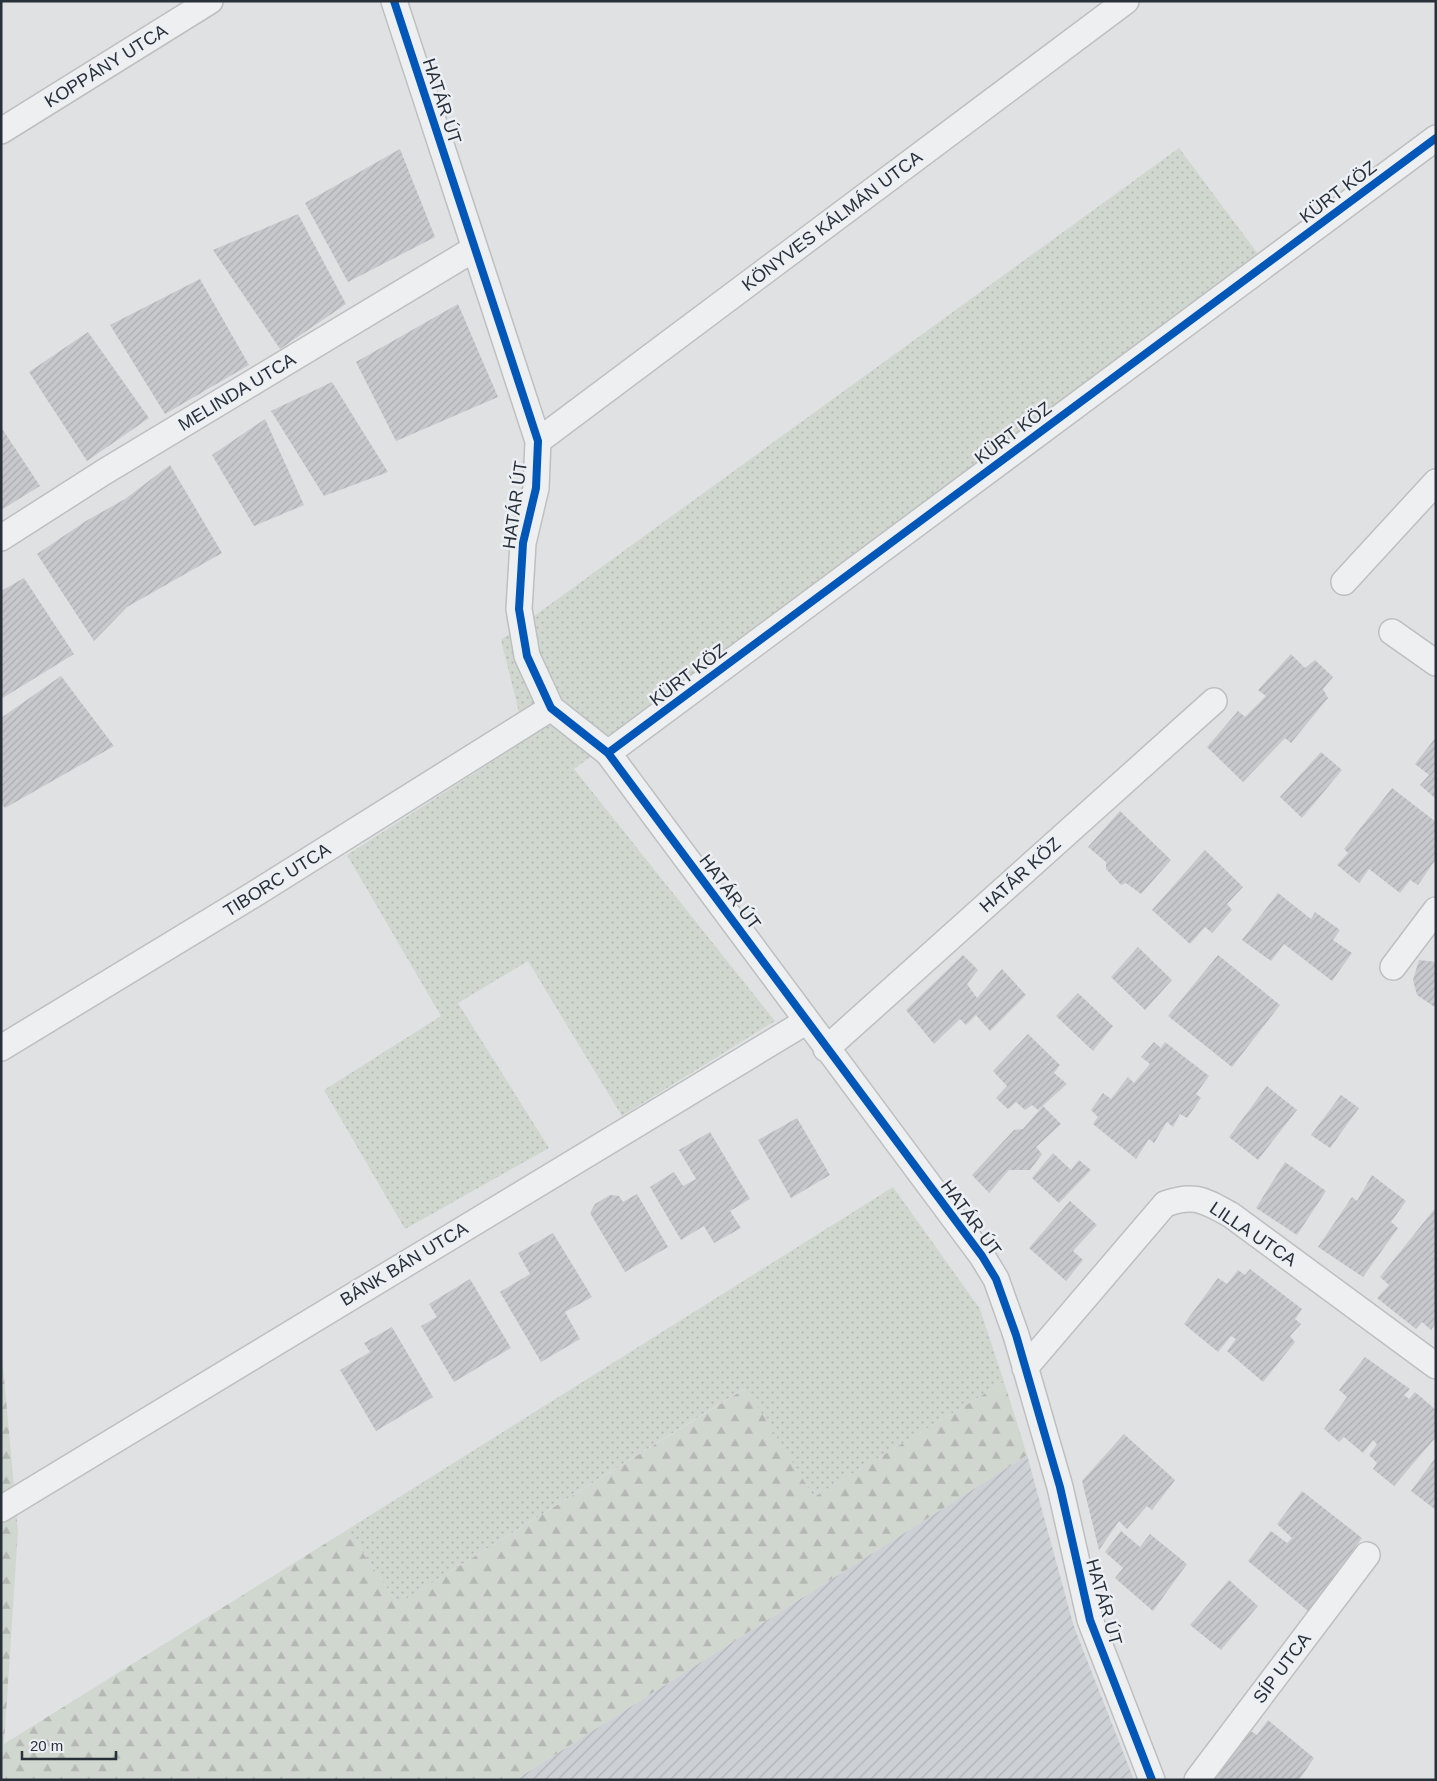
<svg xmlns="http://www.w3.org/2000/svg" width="1437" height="1781" font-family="Arial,sans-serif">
  <defs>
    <pattern id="industrial-furrows" width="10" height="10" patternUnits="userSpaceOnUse" patternTransform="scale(1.25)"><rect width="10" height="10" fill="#cdd1d6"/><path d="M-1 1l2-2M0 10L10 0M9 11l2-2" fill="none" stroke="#b0b4b8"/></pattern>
    <pattern id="grass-dots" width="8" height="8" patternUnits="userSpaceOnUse" patternTransform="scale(1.25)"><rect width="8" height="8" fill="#d0d7cf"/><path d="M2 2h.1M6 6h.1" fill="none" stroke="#b3b9b2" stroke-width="1.8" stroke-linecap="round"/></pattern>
    <pattern id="forest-firs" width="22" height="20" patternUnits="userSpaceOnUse" patternTransform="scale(1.25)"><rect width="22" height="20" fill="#d0d7cf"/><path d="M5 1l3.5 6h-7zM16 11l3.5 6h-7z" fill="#b3b9b2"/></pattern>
    <pattern id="building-hatch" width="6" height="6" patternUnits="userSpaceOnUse" patternTransform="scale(1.25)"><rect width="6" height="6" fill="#c7c9cc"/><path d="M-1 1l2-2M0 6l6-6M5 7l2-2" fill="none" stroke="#abadb0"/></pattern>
  </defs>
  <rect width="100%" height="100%" fill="#dfe1e3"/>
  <!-- industrial -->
  <path fill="url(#industrial-furrows)" d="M1027 1455 1074 1627 1134 1780H515Z"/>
  <!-- grass -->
  <path fill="url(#grass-dots)" d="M1179 148 1261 258 574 769 775 1021 622 1116 528 961 458 1003 549 1148 405 1229 324 1090 441 1016 347 855 526 740 501 640Z
    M893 1187 980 1309 1004 1382 814 1497 745 1388 398 1604 347 1530Z"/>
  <!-- forest -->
  <path fill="url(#forest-firs)" d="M1 1344 18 1531 4 1744 347 1530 398 1604 746 1388 814 1497 1004 1382 1027 1455 515 1780H1Z"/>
  <!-- building -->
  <path fill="url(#building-hatch)" d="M400 149 435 237 348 282 305 203Z
    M298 214 346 304 280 349 213 250Z
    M200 279 249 365 165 414 110 325Z
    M458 304 498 397 396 441 356 362Z
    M88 332 149 418 87 461 29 372Z
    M332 382 388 472 324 496 271 411Z
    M265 419 304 505 254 526 212 455Z
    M1 427 40 486 1 510Z
    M170 465 222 553 127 607 94 641 37 554 86 521 125 499Z
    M24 578 74 654 1 699V591Z
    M1291 654 1305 668 1315 660 1333 677 1323 689 1328 698 1291 743 1285 738 1243 782 1207 747 1238 711 1245 717 1266 696 1258 690Z
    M61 676 114 746 5 808 1 803V718Z
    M1436 737V799L1420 785 1429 775 1415 764Z
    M1321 752 1342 770 1302 818 1280 797Z
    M1392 788 1436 822V859L1418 885 1410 880 1400 893 1369 869 1359 883 1337 865 1348 853 1344 849Z
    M1120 811 1171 860 1141 894 1126 883 1121 885 1106 869V862L1088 847Z
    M1205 850 1243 887 1227 904 1232 910 1212 933 1205 927 1190 944 1152 910Z
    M1278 893 1311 919 1315 912 1340 930 1333 940 1352 953 1332 981 1284 944 1271 961 1242 940Z
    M1138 947 1172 980 1145 1010 1111 977Z
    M963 955 978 970 967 984 977 998 1002 969 1026 995 990 1031 976 1015 966 1025 960 1019 934 1044 906 1010Z
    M1218 955 1280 1005 1232 1067 1168 1016Z
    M1419 960 1436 962V1008L1417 995 1413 980Z
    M1078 993 1113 1026 1093 1051 1056 1016Z
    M1028 1034 1060 1065 1054 1073 1067 1084 1038 1110 1032 1105 1025 1110 1016 1102 1008 1109 996 1098 1007 1086 993 1071Z
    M1154 1042 1161 1048 1165 1042 1209 1076 1196 1094 1201 1098 1187 1118 1180 1114 1173 1127 1167 1122 1154 1143 1149 1139 1136 1159 1093 1124 1098 1117 1091 1110 1103 1093 1111 1099 1128 1077 1134 1083 1150 1064 1141 1057Z
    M1267 1086 1297 1110 1258 1160 1229 1137Z
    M1341 1095 1359 1108 1330 1148 1311 1135Z
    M1043 1106 1061 1124 1036 1147 1042 1154 1030 1170H1009L989 1193 972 1175 1014 1130 1023 1129Z
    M797 1118 830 1175 791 1198 758 1140Z
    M710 1132 750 1199 730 1211 741 1228 714 1243 704 1226 681 1240 650 1187 674 1172 683 1186 696 1179 679 1150Z
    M1053 1153 1071 1170 1079 1160 1091 1170 1059 1203 1032 1178Z
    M1285 1162 1326 1191 1297 1235 1256 1208Z
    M1372 1175 1406 1201 1391 1222 1398 1228 1363 1277 1318 1247 1352 1197 1357 1201Z
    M637 1194 668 1247 625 1272 590 1213 595 1204 610 1195 619 1196 623 1202Z
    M1070 1201 1097 1225 1073 1251 1083 1260 1066 1281 1029 1248Z
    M1436 1207V1323L1431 1330 1422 1322 1416 1329 1377 1298 1389 1285 1380 1277Z
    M553 1233 592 1297 565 1312 580 1339 541 1362 500 1292 530 1274 518 1253Z
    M1250 1269 1302 1309 1295 1319 1301 1324 1290 1336 1295 1342 1263 1382 1227 1351 1236 1339 1231 1336 1218 1352 1184 1324 1218 1278 1227 1284 1238 1270 1245 1275Z
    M470 1279 511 1348 454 1382 421 1326 437 1317 429 1304Z
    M392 1327 433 1397 376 1431 340 1370 370 1352 364 1343Z
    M1365 1357 1410 1389 1404 1395 1409 1399 1415 1392 1436 1410V1437L1394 1486 1373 1469 1377 1463 1369 1455 1377 1444 1373 1440 1363 1453 1344 1437 1339 1442 1324 1429 1347 1397 1339 1390Z
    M1124 1434 1175 1480 1152 1510 1147 1506 1127 1529 1119 1521 1099 1550 1082 1481Z
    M1436 1457V1510L1411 1491Z
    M1302 1491 1362 1538 1308 1611 1248 1561 1271 1531 1287 1543 1292 1538 1277 1524Z
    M1121 1531 1140 1547 1150 1534 1187 1564 1153 1611 1115 1578 1123 1568 1105 1552Z
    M1229 1580 1258 1606 1221 1650 1190 1625Z
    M1268 1720 1314 1758 1299 1780H1211L1243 1726 1257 1735Z"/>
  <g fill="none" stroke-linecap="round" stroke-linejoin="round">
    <!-- minor casing -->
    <g stroke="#bdbfc1" stroke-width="28">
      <path id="minor" d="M394 1 538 441 536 488 523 543 519 609 527 656 551 708 608 753 982 1256 996 1279 1016 1335 1060 1487 1090 1620 1152 1780
        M1 131 210 1
        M538 441 1126 1
        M1 538 104 472 474 249
        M1344 582 1436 482
        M1392 632 1436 663
        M608 753 1436 138
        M1393 967 1436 910
        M1 1048 253 895 551 708
        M826 1049 1214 701
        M1025 1368 1165 1204C1195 1193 1205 1201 1231 1215L1436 1366
        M1 1509 807 1021
        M1197 1780 1367 1555"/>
    </g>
    <!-- minor -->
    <use href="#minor" stroke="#eeeff0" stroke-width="25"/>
    <!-- cycleway casing -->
    <g stroke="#eceff3" stroke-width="11">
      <path id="cycleway" d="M394 1 538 441 536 488 523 543 519 609 527 656 551 708 608 753 982 1256 996 1279 1016 1335 1060 1487 1090 1620 1152 1780
        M608 753 1436 138"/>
    </g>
    <!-- cycleway -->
    <use href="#cycleway" stroke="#0057b8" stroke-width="8"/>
  </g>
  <g text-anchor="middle" stroke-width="5" stroke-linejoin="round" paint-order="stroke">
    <!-- street labels -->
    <g font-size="18" fill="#28303a" stroke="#eceff3">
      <text transform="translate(106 66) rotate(-32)" y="6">KOPPÁNY UTCA</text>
      <text transform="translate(442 101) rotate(72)" y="6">HATÁR ÚT</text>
      <text transform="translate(1338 192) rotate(-37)" y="6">KÜRT KÖZ</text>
      <text transform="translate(832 221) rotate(-37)" y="6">KÖNYVES KÁLMÁN UTCA</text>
      <text transform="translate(237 392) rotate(-31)" y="6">MELINDA UTCA</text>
      <text transform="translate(1013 433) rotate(-37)" y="6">KÜRT KÖZ</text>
      <text transform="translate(515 505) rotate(-82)" y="6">HATÁR ÚT</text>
      <text transform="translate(688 675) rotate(-37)" y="6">KÜRT KÖZ</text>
      <text transform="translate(1020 875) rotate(-42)" y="6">HATÁR KÖZ</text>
      <text transform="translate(277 880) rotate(-32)" y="6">TIBORC UTCA</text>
      <text transform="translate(730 892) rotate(53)" y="6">HATÁR ÚT</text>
      <text transform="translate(971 1218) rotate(54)" y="6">HATÁR ÚT</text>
      <text transform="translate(1253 1234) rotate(34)" y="6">LILLA UTCA</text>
      <text transform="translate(404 1264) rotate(-31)" y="6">BÁNK BÁN UTCA</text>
      <text transform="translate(1104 1602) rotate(74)" y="6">HATÁR ÚT</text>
      <text transform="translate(1282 1668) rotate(-53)" y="6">SÍP UTCA</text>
    </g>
  </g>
  <!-- border -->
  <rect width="1437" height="1781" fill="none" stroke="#28303a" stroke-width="5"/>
  <!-- scale -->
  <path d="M22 1751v8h94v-8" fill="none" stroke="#28303a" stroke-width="2.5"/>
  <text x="30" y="1751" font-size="15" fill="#28303a" stroke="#eceff3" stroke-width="4" paint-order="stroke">20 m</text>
</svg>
